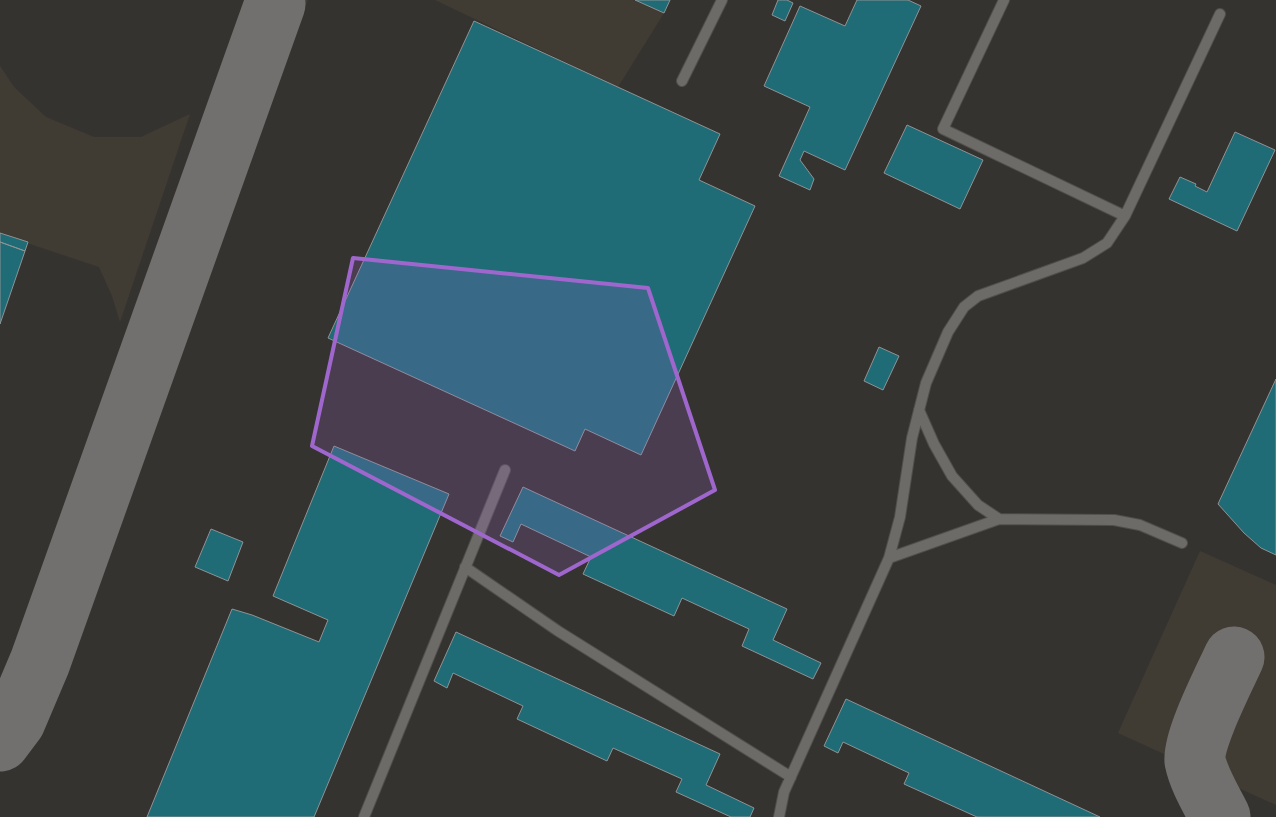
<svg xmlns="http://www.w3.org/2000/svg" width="1276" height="817" font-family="'Noto Sans',sans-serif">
  <rect width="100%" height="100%" fill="#353330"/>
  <!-- built -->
  <path fill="#413c33" d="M266 0H308L302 14Z
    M435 0H633L664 13 618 87Z
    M0 66 14 87 46 117 94 137H141L190 114 120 322 112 296 99 267 0 234Z
    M1200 551 1276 585V805L1118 733Z"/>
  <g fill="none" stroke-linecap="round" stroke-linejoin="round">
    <!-- taxiway -->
    <path stroke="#72706e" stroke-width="61" d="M0 741 15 721 40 662 275 4
      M1220 817C1211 799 1199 780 1195 761 1192 741 1225 677 1234 657"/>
  </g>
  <!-- building -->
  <path fill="#1f6b76" stroke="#8e9394" d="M635 0H670L664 13Z
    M778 0H787L793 3 785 21 772 15Z
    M857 0H908L921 6 845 170 804 151 800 160 814 179 810 190 779 176 810 107 764 86 800 6 845 26Z
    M474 21 720 134 699 180 755 206 641 455 585 429 575 451 328 338Z
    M907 125 983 160 960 209 884 173Z
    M1235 132 1275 150 1237 231 1169 199 1180 177 1196 184 1195 186 1207 192Z
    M0 233 28 242 25 251 0 242Z
    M0 242 25 251 0 324Z
    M879 347 899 356 883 390 864 381Z
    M1276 379V555L1261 548 1244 533 1218 504Z
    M334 446 449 494 314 817H147L232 609 252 615 319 642 328 620 273 596Z
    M523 487 787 609 773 640 821 663 813 679 742 646 749 629 682 598 674 616 583 574 591 557 521 524 513 542 500 536Z
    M211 529 243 542 228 581 195 567Z
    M456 632 720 754 706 785 754 808 750 817H731L676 792 682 779 613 748 607 761 517 719 523 706 453 673 447 688 434 681Z
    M846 699 1100 817H977L904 784 909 773 843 742 838 753 824 746Z"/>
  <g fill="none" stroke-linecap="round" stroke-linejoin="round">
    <!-- lane casing -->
    <g stroke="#504f4c" stroke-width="12">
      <path id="lane" d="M1004 0 943 129 1125 216
        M682 81 722 0
        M919 410 934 444 952 476 978 505 999 519 1114 520 1140 525 1182 543
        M889 558 999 519
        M465 567 558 631 791 777
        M364 817 505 470
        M779 817 784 792 889 558 900 517 912 438 926 383 948 332 964 307 978 296 1083 258 1107 243 1125 216 1220 14"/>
    </g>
    <!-- lane -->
    <use href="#lane" stroke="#6d6b67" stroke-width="10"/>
  </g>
  <!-- marked area -->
  <path fill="#9f67ce" fill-opacity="0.2" stroke="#9f67ce" stroke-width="4" stroke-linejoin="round" d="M353 258 648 288 715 490 559 575 312 446Z"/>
</svg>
